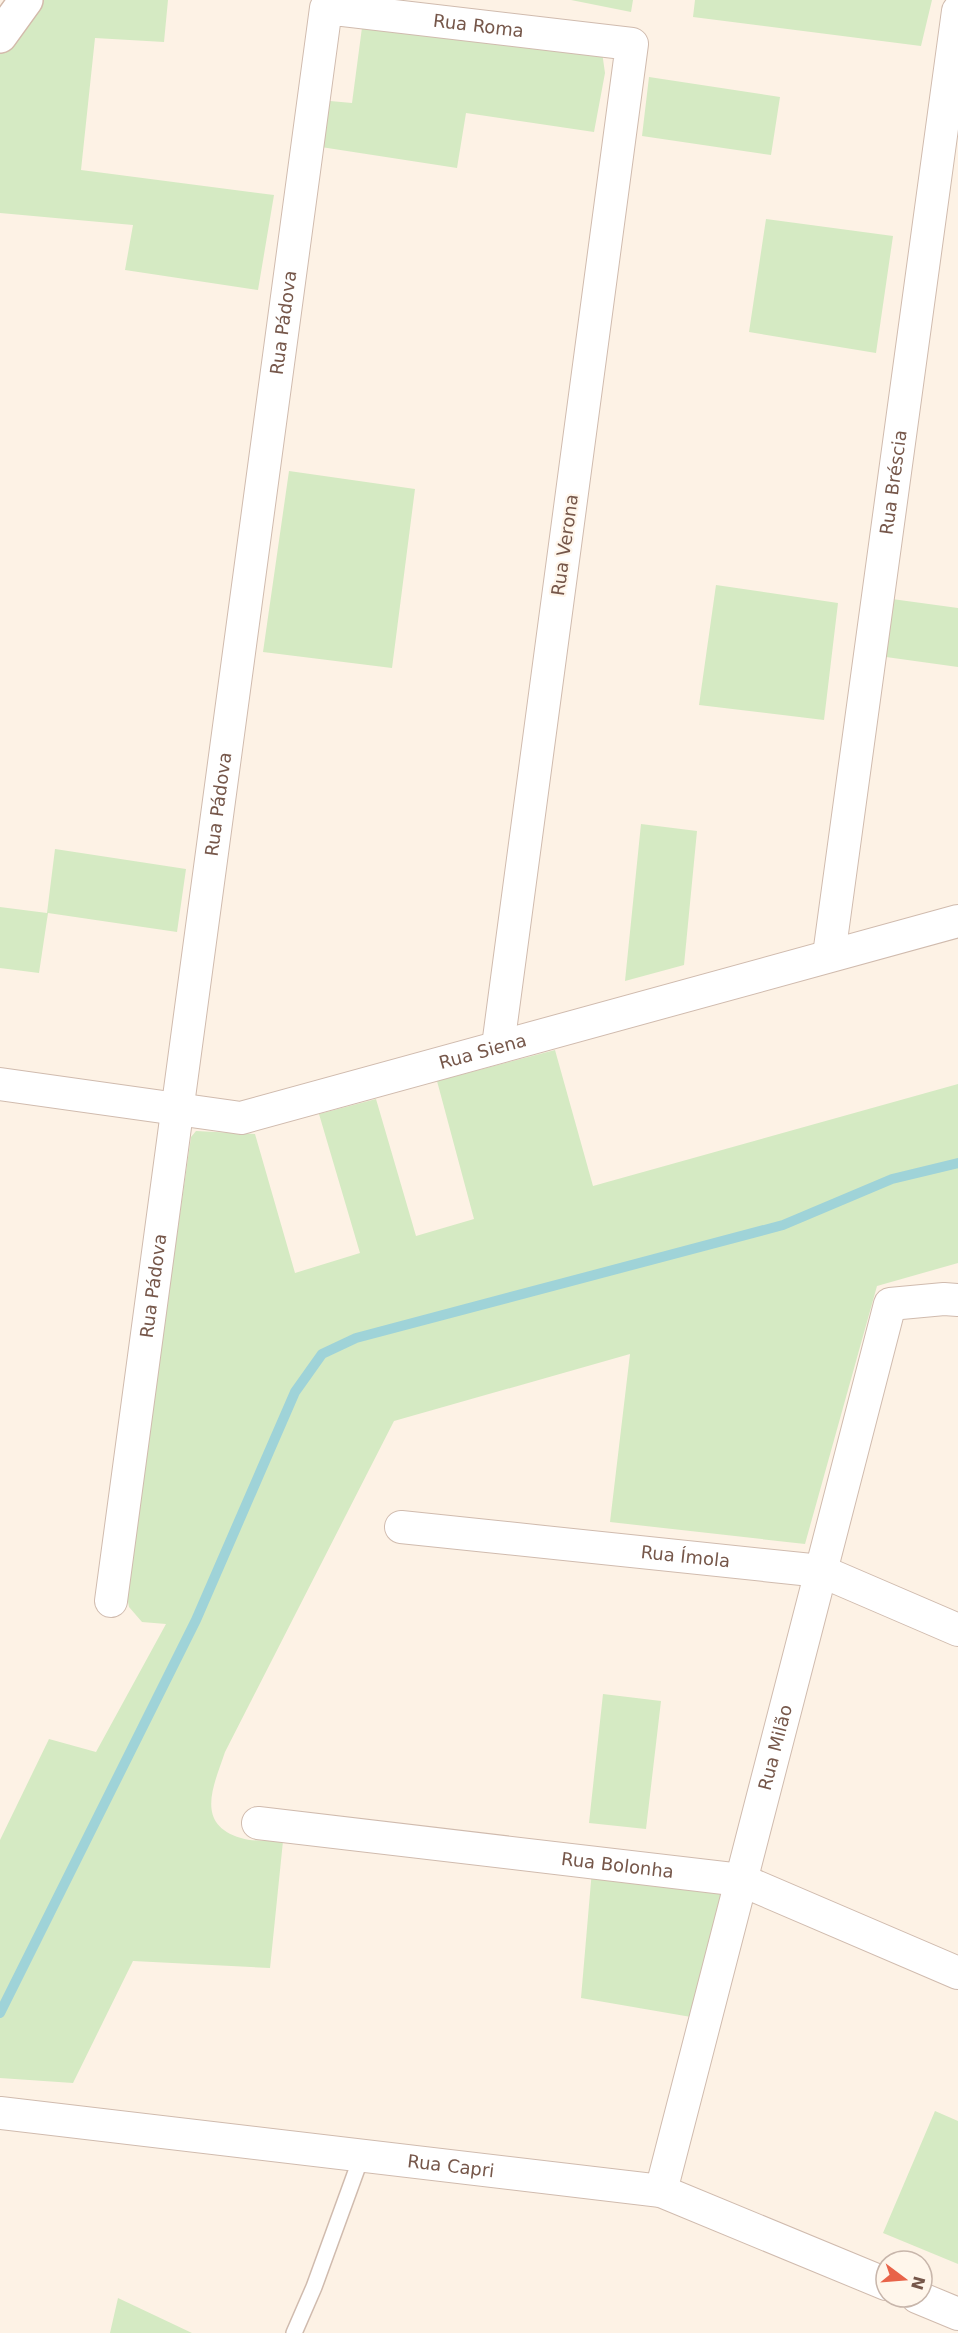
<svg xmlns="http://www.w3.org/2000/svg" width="958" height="2333" font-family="'DejaVu Sans',sans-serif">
  <rect width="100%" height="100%" fill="#fdf2e5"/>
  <!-- green -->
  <path fill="#d5eac3" d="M29 0H168L164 42 95 38 81 170 274 195 258 290 125 270 133 225 0 213V41Z
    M571 0H633L631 12Z
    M695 0H932L921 46 693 17Z
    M363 20 602 52 605 73 594 132 466 113 457 168 321 147 330 101 352 103Z
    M649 77 780 97 771 155 642 136Z
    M766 219 893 236 876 353 749 332Z
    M289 471 415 489 392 668 263 652Z
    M716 585 838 603 824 720 699 705Z
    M892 599 958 608V667L886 657Z
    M641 824 697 831 684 965 625 981Z
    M55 849 186 869 177 932 48 913 39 973 0 968V907L47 913Z
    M555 1050 593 1186 958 1084V1263L877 1286 805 1544 610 1522 630 1354 394 1421 225 1752C214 1785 194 1824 241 1838 253 1842 270 1840 283 1841L270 1968 133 1961 73 2083 0 2078V1840L49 1739 96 1752 166 1624 142 1622 129 1607 126 1591 191 1137 196 1131 255 1134 295 1273 360 1253 319 1114 376 1099 416 1236 474 1219 437 1081Z
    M603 1694 661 1701 646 1829 589 1823Z
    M592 1870 723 1890 691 2017 581 1998Z
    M935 2111 958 2121V2264L883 2233Z
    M118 2298 192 2333H110Z"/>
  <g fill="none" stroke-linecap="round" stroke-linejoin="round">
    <!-- stream -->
    <path stroke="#9fd3d8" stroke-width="10" d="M0 2013 196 1620 295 1392 322 1354 356 1338 783 1225 892 1179 958 1163"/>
    <!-- lane casing -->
    <g stroke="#d0bbae" stroke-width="18">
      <path id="lane" d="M294 2333 314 2287 362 2155"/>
    </g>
    <!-- street casing -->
    <g stroke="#d0bbae" stroke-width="34">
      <g id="street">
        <path id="s1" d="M829 955 958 11"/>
        <path id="s2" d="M0 1084 241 1118 958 921"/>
        <path id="s3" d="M401 1527 821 1571 958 1630"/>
        <path id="s4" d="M111 1601 326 8 632 44 498 1046"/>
        <path id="s5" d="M258 1823 741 1880 958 1973"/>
        <path id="s6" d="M0 2113 661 2191 886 2284"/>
        <path id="s7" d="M661 2191 890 1304 944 1299 958 1300"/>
        <path d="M917 2297 958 2314"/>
      </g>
    </g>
    <!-- secondary casing -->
    <g stroke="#d3baab" stroke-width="36">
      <path id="secondary" d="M0 36 26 0"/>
    </g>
    <!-- lane -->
    <use href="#lane" stroke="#fff" stroke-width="15"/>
    <!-- street -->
    <use href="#street" stroke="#fff" stroke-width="32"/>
    <!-- secondary -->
    <use href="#secondary" stroke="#fff" stroke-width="33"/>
  </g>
  <g text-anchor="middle" stroke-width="4.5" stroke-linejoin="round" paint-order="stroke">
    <!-- street labels -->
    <g font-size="18" fill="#76574a" stroke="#fff6eb">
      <text dy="6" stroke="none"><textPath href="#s4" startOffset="1761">Rua Roma</textPath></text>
      <text dy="6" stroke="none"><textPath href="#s4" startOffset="1290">Rua Pádova</textPath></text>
      <text dy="6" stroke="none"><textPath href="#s1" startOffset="477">Rua Bréscia</textPath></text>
      <text transform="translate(565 545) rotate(-82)" y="6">Rua Verona</text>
      <text dy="6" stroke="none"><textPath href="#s4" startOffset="804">Rua Pádova</textPath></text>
      <text dy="6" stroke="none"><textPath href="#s2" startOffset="494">Rua Siena</textPath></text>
      <text dy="6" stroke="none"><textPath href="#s4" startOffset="318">Rua Pádova</textPath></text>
      <text dy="6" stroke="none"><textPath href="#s3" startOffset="286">Rua Ímola</textPath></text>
      <text dy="6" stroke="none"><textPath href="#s7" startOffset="458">Rua Milão</textPath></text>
      <text dy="6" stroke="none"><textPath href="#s5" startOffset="362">Rua Bolonha</textPath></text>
      <text dy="6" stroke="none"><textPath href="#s6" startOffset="454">Rua Capri</textPath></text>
    </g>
  </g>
  <!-- north arrow -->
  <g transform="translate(904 2279) rotate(106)"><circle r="28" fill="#fff6eb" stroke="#c8b6ab" stroke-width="1.5"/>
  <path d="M0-4.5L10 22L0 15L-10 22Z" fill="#e86349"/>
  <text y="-9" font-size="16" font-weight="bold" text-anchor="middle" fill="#76574a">N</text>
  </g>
</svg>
